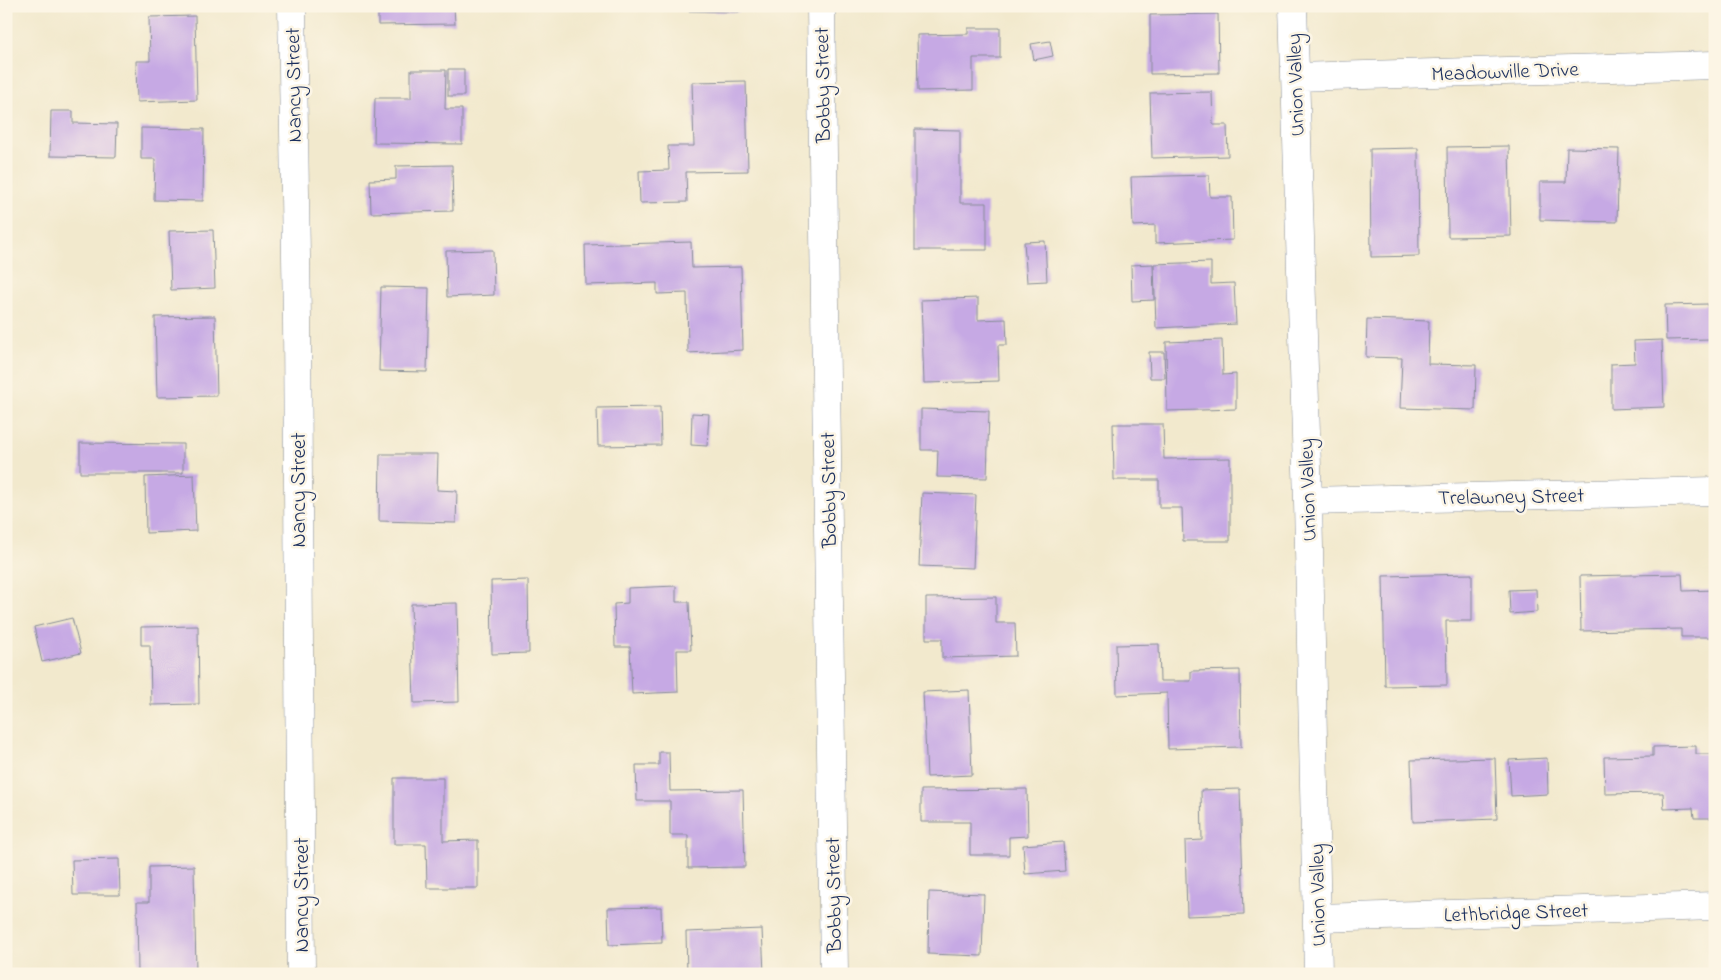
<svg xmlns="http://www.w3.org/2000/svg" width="1721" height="980" font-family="'Indie Flower',sans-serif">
  <rect width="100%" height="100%" fill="#fcf5e5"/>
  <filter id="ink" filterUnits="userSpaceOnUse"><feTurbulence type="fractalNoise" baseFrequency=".02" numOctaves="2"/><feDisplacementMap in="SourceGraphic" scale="10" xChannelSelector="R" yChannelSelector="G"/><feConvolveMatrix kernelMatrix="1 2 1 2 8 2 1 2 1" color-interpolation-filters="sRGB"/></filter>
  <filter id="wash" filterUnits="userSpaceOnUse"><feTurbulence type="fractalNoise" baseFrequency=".0096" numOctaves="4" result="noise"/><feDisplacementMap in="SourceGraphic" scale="20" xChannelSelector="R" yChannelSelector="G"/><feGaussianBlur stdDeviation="1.12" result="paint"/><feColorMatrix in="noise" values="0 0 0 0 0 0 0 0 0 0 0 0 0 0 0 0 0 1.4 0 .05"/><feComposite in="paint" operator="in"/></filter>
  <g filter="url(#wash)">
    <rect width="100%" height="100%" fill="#f2e9cd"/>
    <g id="blocks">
      <!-- building -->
      <path fill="#c6a9e4" d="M378 6H454L455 24 378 25Z
        M689 6H739V12L688 11Z
        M1218 14 1219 73 1150 74V15Z
        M195 16 197 100 137 102 136 61H150L149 17Z
        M968 28H1000V58H973V90L918 91 917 35 968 34Z
        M1050 41 1053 56 1034 60 1031 44Z
        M448 69H464V96H448Z
        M411 70H446L445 109H462V144L374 143 375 98H411Z
        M746 81 748 171 686 172 687 202 640 203 639 171 669 170 668 146H694L692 82Z
        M1212 92 1213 125H1227L1228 156 1152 158 1150 93Z
        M51 111H73V123L117 124 116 157 50 156Z
        M141 128 204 129 203 201 154 200 155 159H141Z
        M915 129 960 130V203H987V250H915Z
        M1509 146 1511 236 1448 237 1447 147Z
        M1418 148 1419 256 1371 257 1370 149Z
        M1567 148 1619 149 1617 222 1540 220V182H1566Z
        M452 165 453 211 371 213 370 180 396 179V166Z
        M1209 175 1210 197H1232L1233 240 1155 243V225L1133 226 1131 177Z
        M213 230 215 288 171 290 169 231Z
        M1045 241 1047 281 1027 282 1024 242Z
        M691 242 692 268 741 267 743 350 688 353 687 293 657 294V283L586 285 585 245Z
        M493 250 494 295 447 297 446 251Z
        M1211 262V284L1234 283 1236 324 1156 328 1154 264Z
        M1153 264 1154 300 1132 301 1131 265Z
        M381 287 429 288 427 372 379 371Z
        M978 298V320L1006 319 1007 345H998L999 381 924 383 921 300Z
        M1708 304 1710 339 1666 340 1665 305Z
        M215 316 217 396 157 397 155 317Z
        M1367 319 1429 321 1428 364 1476 365 1475 410 1400 408 1402 358 1366 357Z
        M1222 340 1223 375 1236 374V409L1167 411 1166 342Z
        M1662 340 1664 407 1611 409V364L1635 363 1634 341Z
        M1149 352H1164L1165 378H1150Z
        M660 407 661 445 598 446 597 408Z
        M921 409 989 411 987 478 937 477 938 450H921Z
        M692 413 709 414 707 446 691 445Z
        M1113 424H1163L1164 459 1230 458V541H1183L1182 508H1159V480H1114Z
        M80 443 183 444V473H80Z
        M380 454H438L437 490 457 491 456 523 379 521Z
        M194 475 196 531 146 533 145 477Z
        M922 493 976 495 973 568 919 566Z
        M1472 574V621H1446L1447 685 1385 686 1383 576Z
        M1682 574 1683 591 1715 590V637H1681V629L1581 631 1580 576Z
        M528 580 529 653 492 654 491 581Z
        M676 586V602H689L691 650H677L678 692 632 694 630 647H615L614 604 628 603V588Z
        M1536 589 1537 612 1510 614 1509 590Z
        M996 597V623H1015L1016 656 942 658V639H926V598Z
        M457 603 459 702 414 703 411 604Z
        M72 618 81 653 42 662 34 627Z
        M198 626 199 704 151 705 150 645H141V627Z
        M1159 644 1160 681H1191V671L1240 670 1241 747 1168 749 1167 693 1117 695 1116 645Z
        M969 690 972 775 927 777 923 692Z
        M1696 746V754H1715V818H1694L1693 808 1664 809 1663 793 1605 794 1604 757 1653 756V747Z
        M659 752H669L670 791 743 790 745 867 688 868V835H670V801H637L636 765H659Z
        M1495 758 1497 819 1413 822 1411 760Z
        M1547 758 1548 794 1511 796 1509 760Z
        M394 778H443V841L478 840V888H427L426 844H394Z
        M1027 789 1028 836 1009 837V855H970V822H921V790Z
        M1240 789 1244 914 1187 916 1185 841 1202 840 1201 790Z
        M1063 842 1065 871 1025 874 1023 845Z
        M119 859 120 895H73L72 860Z
        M194 866 196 974H138L137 902H149V867Z
        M6 883H8V900H6Z
        M929 892 984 894 982 956 928 954Z
        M661 907 662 943 609 945 608 908Z
        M762 929 764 974H687L686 932Z"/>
    </g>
  </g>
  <g filter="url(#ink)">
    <use href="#blocks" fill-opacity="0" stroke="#868c96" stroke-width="1"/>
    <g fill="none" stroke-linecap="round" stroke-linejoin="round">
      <!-- street casing -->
      <g stroke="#868c96" stroke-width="29">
        <path id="street" d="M292 6 297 319 301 974
          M821 6 834 974
          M1293 6 1308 501 1318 974
          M1295 77 1715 65
          M1308 501 1715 491
          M1318 918 1715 906"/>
      </g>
      <!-- street -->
      <use href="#street" stroke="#fff" stroke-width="28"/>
    </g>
  </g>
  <g text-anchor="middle" stroke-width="5" stroke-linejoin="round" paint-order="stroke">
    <!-- street labels -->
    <g font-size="21" fill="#1b2f5e" stroke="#fcf5e5">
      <text transform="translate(1505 71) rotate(-2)" y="7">Meadowville Drive</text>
      <text transform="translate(293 85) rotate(-91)" y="7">Nancy Street</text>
      <text transform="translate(822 85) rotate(-91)" y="7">Bobby Street</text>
      <text transform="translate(1295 85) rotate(-92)" y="7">Union Valley</text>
      <text transform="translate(298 490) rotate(-90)" y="7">Nancy Street</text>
      <text transform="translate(828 490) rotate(-91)" y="7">Bobby Street</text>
      <text transform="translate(1307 490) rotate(-92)" y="7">Union Valley</text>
      <text transform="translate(1511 496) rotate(-1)" y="7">Trelawney Street</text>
      <text transform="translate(301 895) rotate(-90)" y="7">Nancy Street</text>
      <text transform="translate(833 895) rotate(-91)" y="7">Bobby Street</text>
      <text transform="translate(1317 895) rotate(-91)" y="7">Union Valley</text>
      <text transform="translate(1516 912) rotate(-2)" y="7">Lethbridge Street</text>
    </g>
  </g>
  <!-- margin -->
  <rect width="1721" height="980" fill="none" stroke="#fcf5e5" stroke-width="25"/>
</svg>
